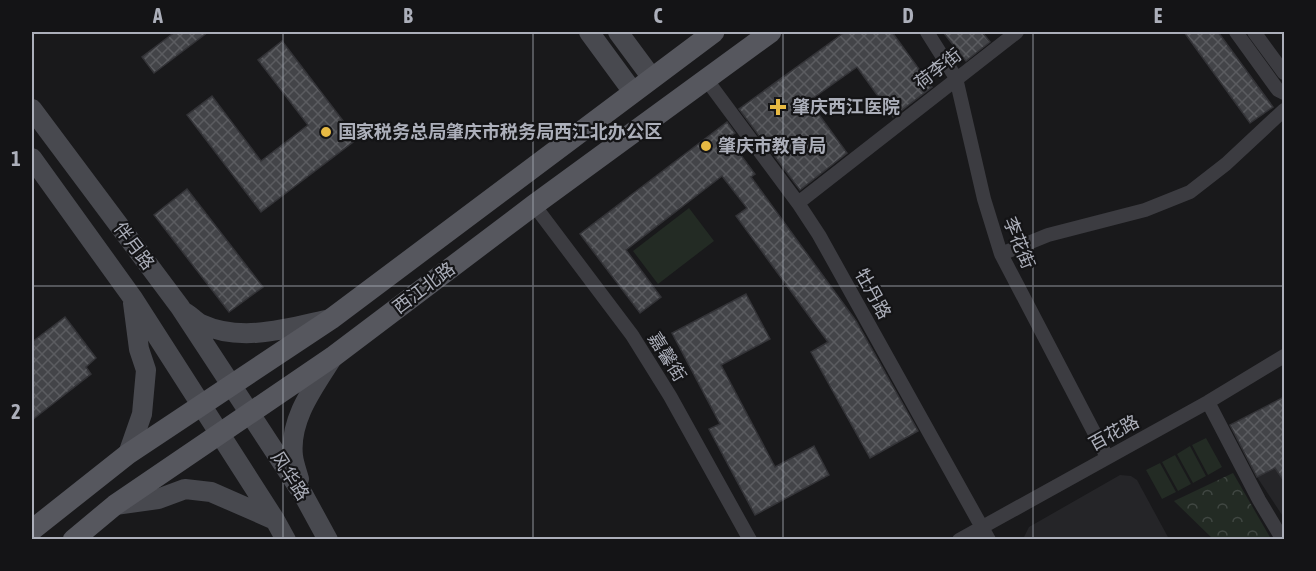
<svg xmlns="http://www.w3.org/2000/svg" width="1316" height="571" font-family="'Asap Condensed','Noto Sans SC',sans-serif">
  <defs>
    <pattern id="forest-crowns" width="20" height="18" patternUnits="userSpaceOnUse" patternTransform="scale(1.5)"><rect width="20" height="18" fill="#232b24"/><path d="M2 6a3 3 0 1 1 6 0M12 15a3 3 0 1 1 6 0" fill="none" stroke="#404742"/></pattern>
    <pattern id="building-cross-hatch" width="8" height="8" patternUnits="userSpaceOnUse" patternTransform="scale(1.5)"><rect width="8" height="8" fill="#434448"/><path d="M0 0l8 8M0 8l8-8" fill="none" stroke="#5b5c60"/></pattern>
  </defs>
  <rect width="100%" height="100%" fill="#19191b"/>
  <!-- built -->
  <path fill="#252528" d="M1284 397V518L1257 477 1230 425Z
    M1120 475 1131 476 1137 480 1169 539H1023L1029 527Z"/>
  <!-- green -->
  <path fill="#232b24" d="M689 208 714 241 658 284 633 251Z
    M1206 438 1222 467 1208 475 1192 445Z
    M1190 446 1206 476 1193 483 1177 454Z
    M1175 455 1191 484 1178 491 1162 462Z
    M1160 463 1176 492 1162 499 1146 470Z"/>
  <!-- forest -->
  <path fill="url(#forest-crowns)" d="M1233 473 1271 539H1213L1174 501Z"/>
  <!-- building -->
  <path fill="url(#building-cross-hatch)" stroke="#333337" stroke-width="1.5" d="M175 32H208L154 73 142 57Z
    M845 32H892L932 87 893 117 857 67 809 101 847 153 800 190 739 109Z
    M943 32H982L990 42 966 61Z
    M1184 32H1218L1273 107 1250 123Z
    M282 41 357 139 261 212 187 115 212 96 261 161 308 125 258 60Z
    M727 122 735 133 728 138 755 174 751 177 856 321 918 431 870 458 811 352 828 342 736 216 747 208 722 176 626 250 661 297 640 313 580 234Z
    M187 189 263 287 229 312 154 215Z
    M746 294 770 339 721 365 775 467 814 446 829 475 755 515 709 429 720 424 672 333Z
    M65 317 96 358 86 367 91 374 32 420V342Z
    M1284 397V481L1275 468 1257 477 1230 425Z"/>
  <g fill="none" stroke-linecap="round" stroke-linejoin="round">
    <!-- street -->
    <path stroke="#3c3c41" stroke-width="14" d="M927 32 956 78 984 199 1001 254 1107 457
      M1236 32 1278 90 1284 93
      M1254 32 1284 73
      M706 79 798 203 819 235 989 540
      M798 203 1017 32
      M534 205 632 335 670 396 750 540
      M1001 254 1048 235 1145 210 1190 192 1226 164 1284 110
      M1208 402 1259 500 1283 540
      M959 540 1208 402 1284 356"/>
    <!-- secondary -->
    <path stroke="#48494f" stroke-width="20" d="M589 32 633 92
      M618 32 652 78
      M32 109 180 307 304 496 328 540
      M32 158 132 297 275 520 286 540
      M186 313C191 316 196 322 201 324 242 343 289 328 330 319
      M128 454 142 414 146 370 139 349 133 303
      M299 479C297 472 294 464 293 456 289 419 314 387 333 357
      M115 505 158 499 185 489 211 492 275 520"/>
    <!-- primary -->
    <path stroke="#56575e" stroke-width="21" d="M32 530 128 454 331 319 714 32
      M73 540 115 505 334 356 534 205 771 32"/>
  </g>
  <!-- grid -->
  <path fill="none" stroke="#acafba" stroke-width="1.5" stroke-opacity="0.55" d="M283 32V540M533 32V540M783 32V540M1033 32V540M32 286H1284"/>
  <!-- markers -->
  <g fill="#e8ba43" stroke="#141416" stroke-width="2">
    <path d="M775 98h6v6h6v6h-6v6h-6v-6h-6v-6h6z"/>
    <circle cx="326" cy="132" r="6"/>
    <circle cx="706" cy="146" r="6"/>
  </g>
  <g text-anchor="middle" stroke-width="4.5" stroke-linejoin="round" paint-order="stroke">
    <!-- street labels -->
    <g font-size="18" fill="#acafba" stroke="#141416">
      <text transform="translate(938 69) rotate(-38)" y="6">荷李街</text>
      <text transform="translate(1019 243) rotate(68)" y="6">李花街</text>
      <text transform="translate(134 246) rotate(53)" y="6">伴月路</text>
      <text transform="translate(424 288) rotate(-37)" y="6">西江北路</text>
      <text transform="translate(873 294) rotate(61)" y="6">牡丹路</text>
      <text transform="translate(667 357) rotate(58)" y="6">嘉馨街</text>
      <text transform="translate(1114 433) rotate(-29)" y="6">百花路</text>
      <text transform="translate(290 476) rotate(57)" y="6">风华路</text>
    </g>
    <!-- poi labels -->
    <g font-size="18" font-weight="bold" fill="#acafba" stroke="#141416" text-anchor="start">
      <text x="792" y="113">肇庆西江医院</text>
      <text x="338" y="138">国家税务总局肇庆市税务局西江北办公区</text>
      <text x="718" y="152">肇庆市教育局</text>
    </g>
  </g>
  <!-- border -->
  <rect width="1316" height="571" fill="none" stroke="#141416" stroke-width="66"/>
  <rect x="33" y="33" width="1250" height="505" fill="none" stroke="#acafba" stroke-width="2"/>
  <g font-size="20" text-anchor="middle" font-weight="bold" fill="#acafba">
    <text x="158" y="23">A</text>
    <text x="408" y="23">B</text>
    <text x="658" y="23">C</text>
    <text x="908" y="23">D</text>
    <text x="1158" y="23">E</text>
    <text x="16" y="166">1</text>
    <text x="16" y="419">2</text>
  </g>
</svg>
